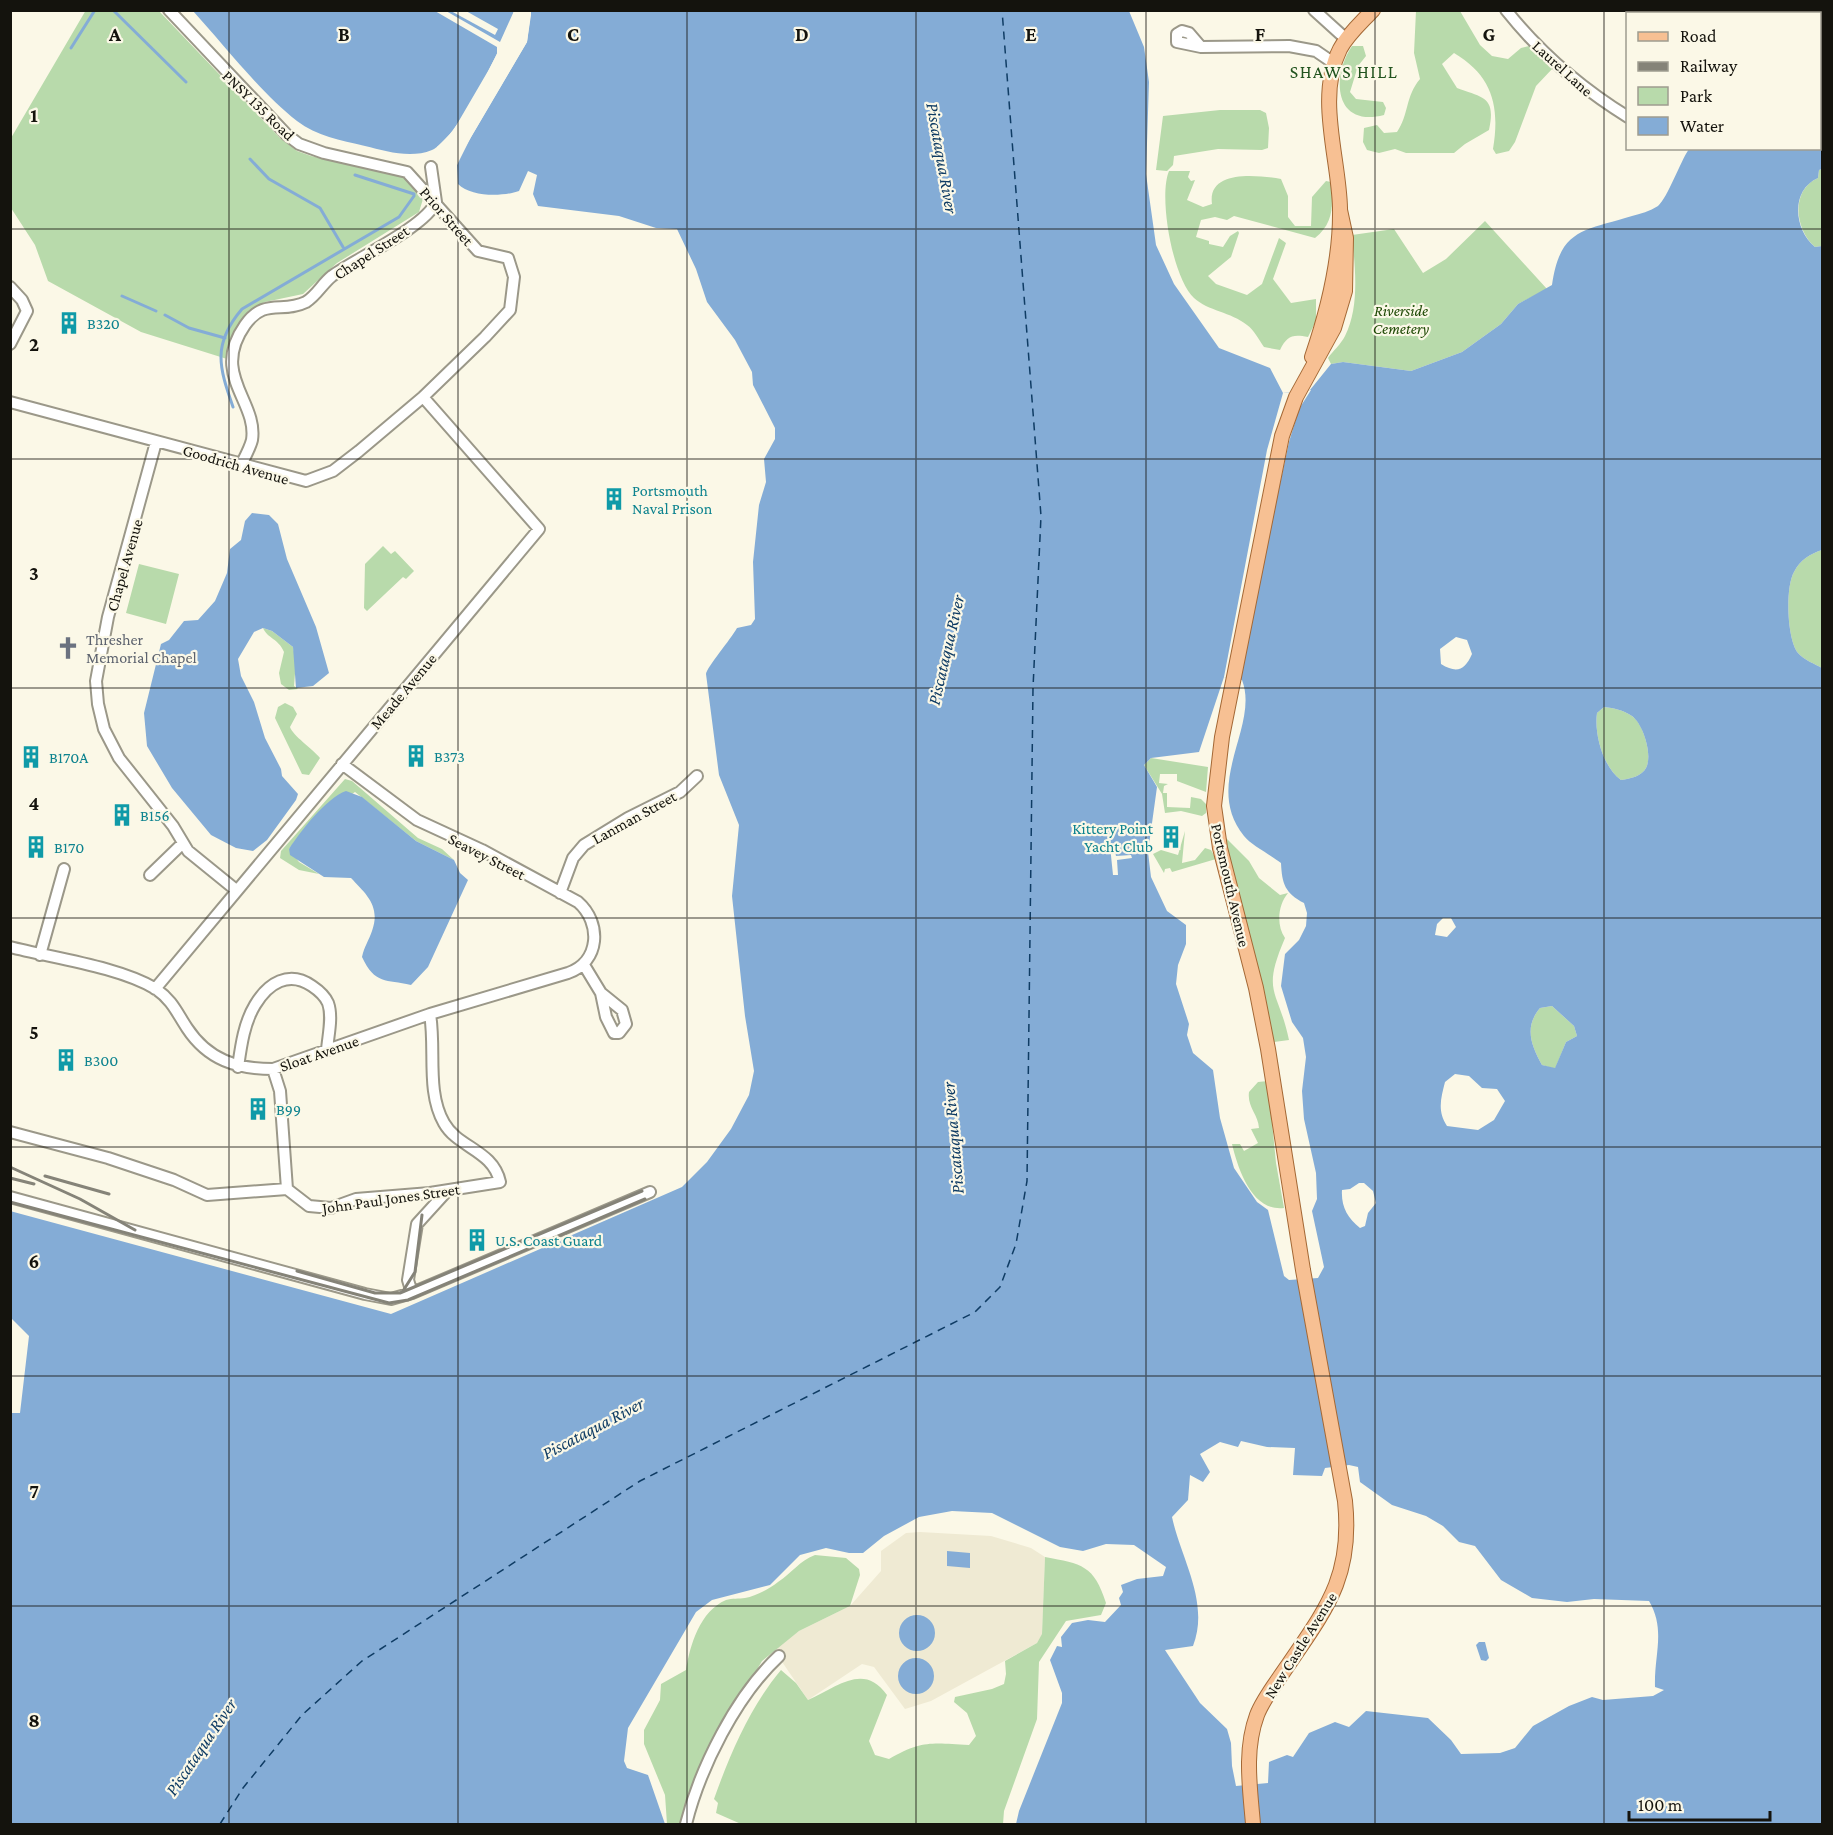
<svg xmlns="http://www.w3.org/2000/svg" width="1833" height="1835" font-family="'Crimson Pro',serif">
  <rect width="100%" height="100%" fill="#fbf8e7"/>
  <!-- built -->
  <path fill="#efead3" d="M920 1532 991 1536 1031 1548 1045 1557 1042 1635 1037 1643 931 1701 905 1709 874 1667 862 1664 808 1700 774 1650 799 1631 850 1606 881 1571V1551L906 1533Z"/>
  <!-- green -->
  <path fill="#b8daab" d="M86 10 159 11 280 138 297 151 311 156 403 177 423 199 419 212 337 263 303 294 265 302 255 307 237 327 227 359 141 332 48 281 35 245 11 208V138Z
    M1416 11H1460L1480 45 1492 56 1508 59 1521 48 1533 45 1553 68 1536 86 1515 142 1509 151 1496 154 1493 149C1500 107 1493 76 1454 53L1442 64 1457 88C1484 98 1496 97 1489 130L1465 144 1454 153H1406L1395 149 1379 153 1367 150 1363 142 1364 128 1377 125 1384 133 1397 132C1409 115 1405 97 1420 79L1414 53Z
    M1352 46H1363L1366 56 1358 66 1350 92 1356 99 1383 102 1386 108 1384 115C1334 128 1331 77 1352 46Z
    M1220 110H1260L1266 113 1269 128 1268 148 1262 150 1218 149 1174 156 1173 165 1167 171 1156 170 1163 116Z
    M1822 169V246L1815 247C1795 230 1790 190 1818 178L1819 170Z
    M1169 171H1190L1188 177 1191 181 1195 180 1187 200 1203 207 1212 204C1207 169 1258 175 1281 179L1288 196V217L1295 226H1311L1312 197 1326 181 1331 182C1333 205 1334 223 1315 238L1234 216 1227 220 1215 217 1201 220 1196 237 1209 241V244L1223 247 1230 236 1238 231 1239 233 1231 257 1208 276 1216 284 1247 295 1262 284 1279 238 1286 243 1273 279 1291 303 1316 299V321L1308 337C1292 334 1287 336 1280 350L1264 347C1259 340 1254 330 1247 325 1231 312 1208 311 1194 298 1173 279 1158 197 1169 171Z
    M1485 221 1547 289 1518 304 1501 324 1462 352 1411 371 1343 362 1331 364 1328 358C1333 351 1341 344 1345 336 1360 306 1355 267 1352 235L1394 229 1423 273 1446 259Z
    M383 546 391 554 395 551 414 571 406 579 403 577 367 611 364 608 365 564Z
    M1822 550V668C1815 664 1804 660 1798 653 1787 639 1785 588 1794 572 1800 560 1810 554 1822 550Z
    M139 564 179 574 166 624 126 613Z
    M263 628 272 631 293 647 296 661 294 686 298 689 289 690 281 684 279 673 284 652C279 639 267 638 263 628Z
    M285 703 293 707 297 714 290 727C293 736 312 748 320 758L309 775 302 774 275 718 278 707Z
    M1604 707C1614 708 1623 710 1632 716 1643 723 1653 756 1646 768 1642 776 1630 779 1621 780 1603 767 1594 734 1597 713Z
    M1151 758 1208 767 1206 792 1177 781V774H1160L1159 783 1168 784 1164 786 1163 793H1167V807L1190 808 1191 797 1201 799 1206 804V813L1202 816 1181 811 1165 813 1162 794 1144 765Z
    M345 779 352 781 418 838 442 849 454 860 416 841 355 792 308 824 289 849 299 862 319 874 299 870 280 858 281 851Z
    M1185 831 1182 863 1195 860 1205 848 1211 850 1216 859 1172 872 1170 868 1165 869 1164 873 1153 854 1161 850 1178 855Z
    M1225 837 1249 861 1259 878 1280 895 1288 893C1278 905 1276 925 1285 938 1261 994 1278 988 1289 1040L1274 1042Z
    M1552 1006 1574 1026 1577 1036 1566 1042 1555 1069 1542 1065C1531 1045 1524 1027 1540 1008Z
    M1268 1081 1276 1163 1284 1208C1252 1212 1238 1169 1232 1144H1240L1244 1151 1258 1143 1251 1129 1259 1128C1258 1114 1247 1107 1249 1092L1258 1082Z
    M815 1555 846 1558 859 1569 860 1575 850 1606 799 1631 762 1661 699 1767 681 1824H667L665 1795 644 1744V1730L660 1700 661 1684 686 1670C690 1645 700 1611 726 1600 732 1598 739 1599 745 1598 756 1596 769 1589 778 1582 792 1573 799 1561 815 1555Z
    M1045 1557C1082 1564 1094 1565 1106 1603L1101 1615 1066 1621 1039 1662 1037 1719 1004 1811 1003 1824H741L716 1813 718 1803 714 1799C730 1754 750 1707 781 1670L796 1683 808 1700C837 1687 864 1662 887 1695L869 1741 875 1755 889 1759C922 1740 932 1743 969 1745L976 1736 967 1713 954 1702 955 1697 992 1689 1004 1684 1006 1674 1005 1661 1037 1643 1042 1634Z"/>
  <!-- water -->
  <path fill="#84acd6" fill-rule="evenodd" d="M193 11H514C506 40 459 138 432 150 410 159 386 151 365 146 340 140 317 136 297 121 261 93 224 45 193 11Z
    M531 11H1129L1144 47 1149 82 1146 174 1156 245 1174 284 1219 348 1270 368 1283 393 1310 390 1331 364 1343 362 1411 371 1462 352 1501 324 1518 304 1552 285C1560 228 1584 231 1632 216 1640 214 1650 211 1658 206 1668 197 1680 162 1689 149L1820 148V14H1742L1741 11H1822V169L1819 170 1818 178C1790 190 1794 230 1815 247L1822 246V550C1810 554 1800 560 1794 572 1785 588 1787 639 1798 653 1804 660 1815 664 1822 668V1824H1016L1019 1811 1062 1703V1693L1050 1660 1057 1646 1062 1647 1061 1637 1072 1623 1088 1620 1105 1622 1121 1605 1119 1598 1123 1592 1121 1585 1137 1579 1163 1576 1166 1567 1134 1545 1106 1544 1083 1551 1060 1547 992 1513 952 1511 919 1517 884 1536 863 1553H849L826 1548 800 1555 770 1585 712 1600 696 1612 628 1728 624 1761 627 1768 648 1775 665 1824H11L10 1413H20L29 1336 11 1318 10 1211 391 1314 682 1187 707 1162 731 1129 749 1095 754 1071 745 1016 732 896 739 825 719 775 706 674C707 667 731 639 737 628L751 625 755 619 753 562 759 505 766 482 764 459 775 439V428L753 385 752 372 735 340 707 302 696 269 677 229 656 228 619 216 538 206 533 194 537 175 528 171 519 191C502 197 471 197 458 184L457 165 460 156 527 42ZM1456 637 1467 640 1472 654C1465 670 1457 674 1441 664L1440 649ZM1224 677 1242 680C1260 726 1202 784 1244 836 1251 845 1271 855 1281 863 1282 884 1285 893 1304 903L1307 913 1306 926 1299 940 1285 954 1281 986 1292 1022 1303 1038 1306 1057 1302 1091 1304 1119 1316 1173 1317 1199 1312 1211 1324 1267 1318 1278 1289 1280 1284 1276 1268 1210 1257 1202 1234 1168 1220 1118 1213 1070 1193 1053 1187 1035 1189 1024 1176 984 1178 965 1186 944V925L1167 911 1151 877 1148 852 1157 787 1144 765 1151 758 1199 752ZM1604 707C1614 708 1623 710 1632 716 1643 724 1653 755 1646 768 1642 776 1630 779 1621 780 1603 767 1594 734 1597 713ZM1443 918H1451L1456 927 1447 937 1435 935 1437 924ZM1552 1006 1574 1026 1577 1036 1566 1042 1555 1068 1542 1065C1531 1045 1524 1027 1540 1008ZM1455 1074 1469 1076 1482 1088 1497 1089 1505 1101 1494 1120 1478 1130 1447 1126C1437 1111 1441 1098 1445 1082ZM1359 1183H1364L1373 1191 1376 1203 1368 1213 1365 1226 1360 1228C1347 1218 1341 1206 1342 1190L1350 1189ZM1241 1441 1267 1447 1295 1448 1293 1475 1322 1476 1325 1468 1349 1465 1358 1467 1360 1482 1392 1505 1426 1516 1443 1526 1459 1542 1475 1546 1501 1580 1532 1598 1567 1602 1594 1599 1649 1601C1666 1630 1654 1654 1655 1687L1664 1690 1653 1696 1603 1700 1592 1697 1569 1706 1533 1726 1515 1748 1500 1753 1461 1754 1451 1740 1428 1718 1366 1711 1349 1727 1335 1722 1309 1733 1293 1757 1287 1755 1269 1762 1268 1783 1236 1786 1232 1766 1231 1743 1227 1729 1200 1703 1165 1650 1193 1646C1210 1602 1181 1559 1172 1517L1188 1500 1190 1475 1203 1482 1210 1472 1200 1454 1220 1442 1238 1447Z
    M252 513 269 515 278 524 287 559 316 627 329 673 313 686 296 688 293 647 272 631 263 628 254 632 238 659 241 676 254 702 265 738 281 769 282 776 298 794 296 800 267 840 253 851 236 848 211 835 172 788 147 746 144 713 161 644 169 640 184 621 198 620 215 601 227 573 230 549 241 540 245 521Z
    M346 791 362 797 416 841 454 860 460 873 468 880 428 967 411 985C386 979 375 985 362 957 364 947 369 940 372 931 381 906 366 894 351 878L324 877 290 855 289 849C300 832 326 798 346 791Z
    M947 1551 970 1553V1568L947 1566Z
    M899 1633a18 18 0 1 1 36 0a18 18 0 1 1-36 0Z
    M1479 1642H1485L1489 1658 1486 1661 1481 1660 1476 1645Z
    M898 1676a18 18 0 1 1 36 0a18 18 0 1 1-36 0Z"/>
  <!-- pier -->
  <path fill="#fbf8e7" d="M517 10 491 72 455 133 439 149 437 147 453 131 488 71 497 54V47L435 11H446L500 42 514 11Z
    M528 10 531 11V15L527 42 471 137 457 165 455 160 468 135 525 41Z
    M451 11H466L498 29 495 35Z
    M1311 390 1299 409 1289 442 1238 679 1224 677 1267 450 1283 393Z
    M1110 846H1114L1116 856 1131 855 1132 858 1117 860 1118 875H1113Z"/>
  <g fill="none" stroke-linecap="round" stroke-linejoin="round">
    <!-- stream -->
    <path stroke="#84acd6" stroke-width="3" d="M113 10 186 82
      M71 48 95 10
      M250 159 269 179 320 208 343 247
      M122 296 156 311
      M165 315 189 328 225 338
      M233 407C219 367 212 344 242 309L399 217 414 196V194L355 175"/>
    <!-- ferry -->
    <path stroke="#0f3c64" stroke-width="1.5" stroke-dasharray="8 6" stroke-linecap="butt" d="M220 1824 243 1788 302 1715 362 1661 640 1481 975 1312 1000 1287 1016 1244 1027 1181 1033 688 1041 516 1002 10"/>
    <!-- minor casing -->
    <g stroke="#9b9889" stroke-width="14">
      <path id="minor" d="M1314 10 1346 39
        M1506 10C1541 54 1581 88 1628 117
        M1201 47 1189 33 1182 31 1177 34V42L1201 47 1289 46 1316 51 1335 64
        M10 287 22 300 27 311 10 344
        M10 402 306 481 333 471 359 451 423 397 485 337 510 310 514 277 508 258 478 251 407 172 324 153 299 144 287 135 169 10
        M156 442 108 617 96 681 98 704 104 729 119 758 173 826 188 851 236 890
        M241 465C245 457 250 448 252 440 258 401 210 375 245 325 265 297 282 314 306 302 317 295 322 284 332 276 357 258 425 227 436 202L431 167
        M150 875 183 843
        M560 893 573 858 584 845 628 818 680 792 697 776
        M10 947C53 958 120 967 156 989 172 1000 177 1013 187 1028 208 1060 237 1069 273 1069L430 1014 568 973C600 962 602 923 578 902L482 850 417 820 342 764
        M40 955 64 869
        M584 965 601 993 606 1017 614 1033H619L626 1024 622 1010 601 993
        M155 989 539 529 423 397
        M238 1067C241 1046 244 1023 255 1005 268 983 289 970 312 986 318 990 325 996 328 1003 333 1017 328 1036 327 1050
        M273 1069 280 1091 287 1189
        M10 1132 108 1158 174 1180 207 1195 287 1189 309 1206 331 1208 356 1199 430 1193 500 1182C493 1150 458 1148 444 1123 426 1092 436 1049 430 1014
        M10 1197 365 1294 391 1299 412 1293 650 1192
        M412 1293 408 1280 417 1224 447 1191
        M686 1824C700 1768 736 1696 779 1656"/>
    </g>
    <!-- major casing -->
    <g stroke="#a46835" stroke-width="16">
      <path id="major" d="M1312 357C1328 310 1341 259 1340 208 1339 158 1316 97 1340 49 1348 34 1361 23 1373 10
        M1253 1824C1250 1788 1244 1750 1257 1715 1263 1699 1276 1683 1286 1668 1326 1609 1353 1577 1345 1501L1303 1270 1268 1049 1256 988 1220 848 1214 806 1222 737 1282 436 1296 397 1334 328 1345 291 1346 238 1340 210"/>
    </g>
    <!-- minor -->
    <use href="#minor" stroke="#fff" stroke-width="10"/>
    <!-- major -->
    <use href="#major" stroke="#f7c093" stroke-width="14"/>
    <!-- rail -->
    <path stroke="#858378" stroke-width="3" d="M10 1167 80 1199 135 1230
      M45 1176 109 1194
      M10 1178 34 1184
      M10 1202 389 1303 408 1300 645 1199
      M297 1271 375 1293H400L642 1191
      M403 1291 415 1272 422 1215"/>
  </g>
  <!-- grid -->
  <path fill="none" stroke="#14130d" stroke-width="1.5" stroke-opacity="0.55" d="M229 10V1824M458 10V1824M687 10V1824M916 10V1824M1146 10V1824M1375 10V1824M1604 10V1824M10 229H1822M10 459H1822M10 688H1822M10 918H1822M10 1147H1822M10 1376H1822M10 1606H1822"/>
  <!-- icons -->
  <defs>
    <g id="building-bare" transform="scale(1.8)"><path d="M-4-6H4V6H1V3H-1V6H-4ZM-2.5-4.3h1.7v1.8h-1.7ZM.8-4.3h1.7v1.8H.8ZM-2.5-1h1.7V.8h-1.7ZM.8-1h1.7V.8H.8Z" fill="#0f9aa8" stroke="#fbf8e7" stroke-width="2.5" paint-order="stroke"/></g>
    <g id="church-bare" transform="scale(1.8)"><path d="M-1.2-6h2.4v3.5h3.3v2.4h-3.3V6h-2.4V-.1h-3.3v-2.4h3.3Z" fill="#6b7280" stroke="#fbf8e7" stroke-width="2.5" paint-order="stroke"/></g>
  </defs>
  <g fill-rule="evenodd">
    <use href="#building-bare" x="69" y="323"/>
    <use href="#building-bare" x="614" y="499"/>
    <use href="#church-bare" x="68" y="648"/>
    <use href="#building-bare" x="416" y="756"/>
    <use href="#building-bare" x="31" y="757"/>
    <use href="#building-bare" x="122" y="815"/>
    <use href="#building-bare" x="1171" y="837"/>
    <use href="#building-bare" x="36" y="847"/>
    <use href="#building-bare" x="66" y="1060"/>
    <use href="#building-bare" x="258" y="1109"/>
    <use href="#building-bare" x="477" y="1240"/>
  </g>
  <g text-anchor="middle" stroke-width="4.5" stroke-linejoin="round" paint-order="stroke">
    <!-- street labels -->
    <g font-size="16" fill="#14130d" stroke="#fbf8e7">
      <text transform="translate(1563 68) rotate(42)" y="6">Laurel Lane</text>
      <text transform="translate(259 105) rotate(44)" y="6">PNSY 135 Road</text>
      <text transform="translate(447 216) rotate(49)" y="6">Prior Street</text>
      <text transform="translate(371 252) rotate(-33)" y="6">Chapel Street</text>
      <text transform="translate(236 464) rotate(16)" y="6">Goodrich Avenue</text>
      <text transform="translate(124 565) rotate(-74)" y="6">Chapel Avenue</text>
      <text transform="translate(403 691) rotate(-50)" y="6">Meade Avenue</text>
      <text transform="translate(634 817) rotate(-29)" y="6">Lanman Street</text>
      <text transform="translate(487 856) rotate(27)" y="6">Seavey Street</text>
      <text transform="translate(1231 885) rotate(77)" y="6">Portsmouth Avenue</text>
      <text transform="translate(319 1053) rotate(-19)" y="6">Sloat Avenue</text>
      <text transform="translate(391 1198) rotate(-8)" y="6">John Paul Jones Street</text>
      <text transform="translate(1300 1645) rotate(-58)" y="6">New Castle Avenue</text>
    </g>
    <!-- park labels -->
    <g font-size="16" font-style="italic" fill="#1d4803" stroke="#fbf8e7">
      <text x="1401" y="316">Riverside<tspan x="1401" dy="18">Cemetery</tspan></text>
    </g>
    <!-- culture labels -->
    <g font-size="16" fill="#0d838f" stroke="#fbf8e7" text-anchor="start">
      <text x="87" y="329">B320</text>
      <text x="632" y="496">Portsmouth<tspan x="632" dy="18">Naval Prison</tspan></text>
      <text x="434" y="762">B373</text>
      <text x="49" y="763">B170A</text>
      <text x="140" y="821">B156</text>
      <text x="1153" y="834" text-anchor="end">Kittery Point<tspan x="1153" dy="18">Yacht Club</tspan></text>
      <text x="54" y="853">B170</text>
      <text x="84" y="1066">B300</text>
      <text x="276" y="1115">B99</text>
      <text x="495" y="1246">U.S. Coast Guard</text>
    </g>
    <!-- worship labels -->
    <g font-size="16" fill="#5b616d" stroke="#fbf8e7" text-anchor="start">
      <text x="86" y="645">Thresher<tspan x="86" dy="18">Memorial Chapel</tspan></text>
    </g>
    <!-- neighbourhood labels -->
    <g font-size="18" letter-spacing="1.5" fill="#21531e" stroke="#fbf8e7">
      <text x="1344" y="78">SHAWS HILL</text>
    </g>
    <!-- water labels -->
    <g font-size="18" font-style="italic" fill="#0f3c64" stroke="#fbf8e7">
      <text transform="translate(942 158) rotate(80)" y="6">Piscataqua River</text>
      <text transform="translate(946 650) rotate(-77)" y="6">Piscataqua River</text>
      <text transform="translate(953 1138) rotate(-95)" y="6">Piscataqua River</text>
      <text transform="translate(593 1428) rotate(-28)" y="6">Piscataqua River</text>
      <text transform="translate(201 1747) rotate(-56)" y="6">Piscataqua River</text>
    </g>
  </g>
  <g font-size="20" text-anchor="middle" font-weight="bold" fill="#14130d" stroke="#fbf8e7" stroke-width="4.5" stroke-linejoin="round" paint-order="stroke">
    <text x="115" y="41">A</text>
    <text x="344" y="41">B</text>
    <text x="573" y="41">C</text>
    <text x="802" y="41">D</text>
    <text x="1031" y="41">E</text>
    <text x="1260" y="41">F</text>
    <text x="1489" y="41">G</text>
    <text x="34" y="122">1</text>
    <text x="34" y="351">2</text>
    <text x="34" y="580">3</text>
    <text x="34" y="810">4</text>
    <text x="34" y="1039">5</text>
    <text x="34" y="1268">6</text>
    <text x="34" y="1498">7</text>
    <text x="34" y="1727">8</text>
  </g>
  <!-- border -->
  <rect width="1833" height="1835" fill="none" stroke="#14130d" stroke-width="24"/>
  <!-- legend -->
  <rect x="1626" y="12" width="195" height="138" fill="#fbf8e7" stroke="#9f9c90" stroke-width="1.5"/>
  <rect x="1638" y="32" width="30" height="9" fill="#f7c093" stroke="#9f9c90" stroke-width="1.5"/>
  <text x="1680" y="42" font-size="18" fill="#14130d">Road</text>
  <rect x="1638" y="62" width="30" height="9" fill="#858378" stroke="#9f9c90" stroke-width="1.5"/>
  <text x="1680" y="72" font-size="18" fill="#14130d">Railway</text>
  <rect x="1638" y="87" width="30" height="18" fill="#b8daab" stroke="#9f9c90" stroke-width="1.5"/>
  <text x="1680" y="102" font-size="18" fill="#14130d">Park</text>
  <rect x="1638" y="117" width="30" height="18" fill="#84acd6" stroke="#9f9c90" stroke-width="1.5"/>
  <text x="1680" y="132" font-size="18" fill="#14130d">Water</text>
  <!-- scale -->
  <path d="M1629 1811v9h141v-9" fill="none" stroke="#14130d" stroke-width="3"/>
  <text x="1638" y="1811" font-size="18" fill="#14130d" stroke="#fbf8e7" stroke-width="4.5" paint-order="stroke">100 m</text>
</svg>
